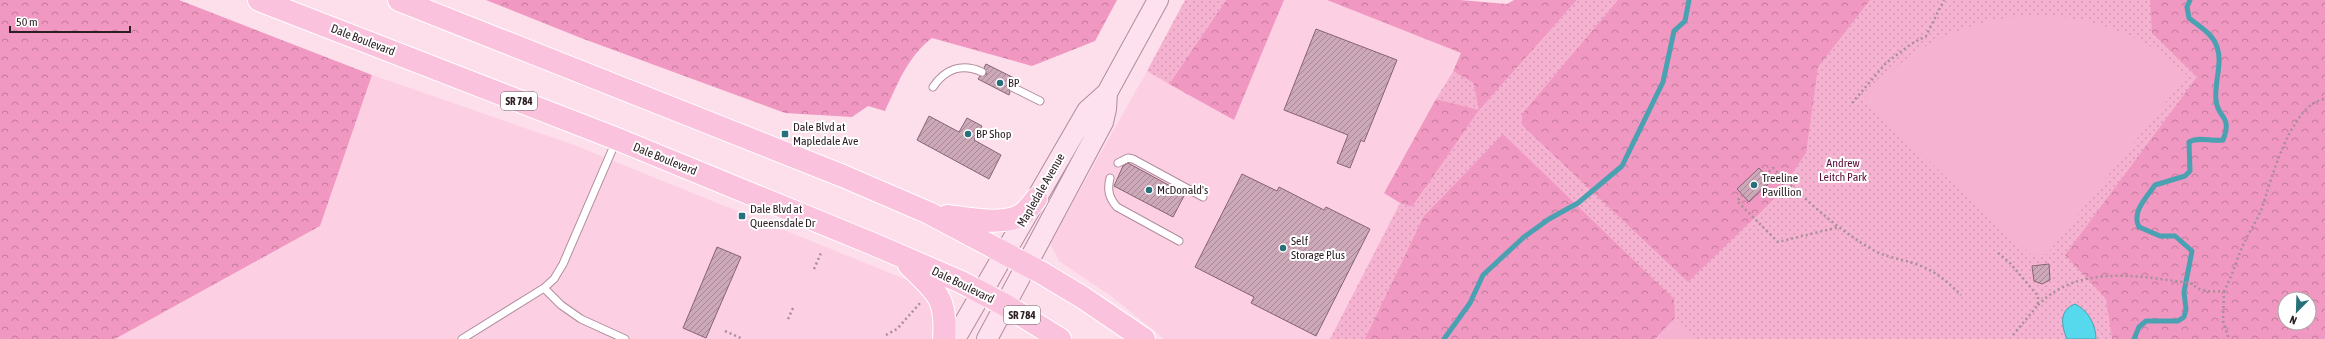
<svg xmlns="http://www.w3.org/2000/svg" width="2325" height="339" font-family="'Asap Condensed',sans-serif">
  <defs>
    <pattern id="green-dots" width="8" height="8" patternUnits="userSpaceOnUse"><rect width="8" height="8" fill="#f6b2d1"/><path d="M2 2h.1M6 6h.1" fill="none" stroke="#d399b3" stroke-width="1.8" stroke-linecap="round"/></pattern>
    <pattern id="forest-crowns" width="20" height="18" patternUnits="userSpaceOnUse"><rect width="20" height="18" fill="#f098c1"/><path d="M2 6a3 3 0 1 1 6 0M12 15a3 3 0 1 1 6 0" fill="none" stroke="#c37b9d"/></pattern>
    <pattern id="building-hatch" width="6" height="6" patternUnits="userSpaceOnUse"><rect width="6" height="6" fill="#cda8b8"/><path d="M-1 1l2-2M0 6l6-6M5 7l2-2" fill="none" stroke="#a78895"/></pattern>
  </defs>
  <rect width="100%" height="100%" fill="#fddeeb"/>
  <!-- built -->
  <path fill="#fdcfe3" d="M1284 0H1327L1462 53 1384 192 1400 203 1330 339H1164L1111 296 1059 261 1050 243 1147 71 1234 119Z
    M372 75 574 145 927 288 941 339H115L320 226Z"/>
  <!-- green -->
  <path fill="url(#green-dots)" fill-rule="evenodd" d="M1185 0H1226L1169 84 1147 71Z
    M1577 0H2325V339H1330L1400 203 1412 207 1478 110 1436 99 1453 71 1473 83 1479 109ZM2285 299H2309V323H2285Z"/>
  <!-- forest -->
  <path fill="url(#forest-crowns)" fill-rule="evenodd" d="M0 0H179L372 75 320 226 115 339H0Z
    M486 0H1117L1095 41 1032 66 932 38C908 56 897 85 885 111L868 106 852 117 785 113 581 38Z
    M1226 0H1284L1234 120 1169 84Z
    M1327 0H1460L1507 4 1514 0H1577L1479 110 1412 207 1400 203 1384 193 1436 99 1479 110 1473 83 1453 71 1461 53Z
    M1618 0H1870L1818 67 1806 153 1776 197 1688 282 1522 125V114Z
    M2150 0H2325V339H2112L2106 299 2065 255 2197 77 2152 33ZM2285 299H2309V323H2285Z
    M1503 134 1674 299 1675 318 1655 339H1365L1424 216Z"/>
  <!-- pitch -->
  <path fill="#f6b2d1" d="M2027 15C2075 15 2121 26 2161 53 2170 59 2178 68 2187 75L2047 254 2031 255 1863 101C1908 47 1957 23 2027 15Z
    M1675 318 1698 339H1655Z"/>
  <!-- water -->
  <path fill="#56d9ed" stroke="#49a1b1" d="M2075 304C2088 310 2096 325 2096 339H2067C2061 325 2059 310 2075 304Z"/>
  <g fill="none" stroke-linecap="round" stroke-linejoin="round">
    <!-- stream -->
    <path stroke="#49a1b1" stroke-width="5" d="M1444 339 1470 303 1483 275 1524 237 1549 219 1578 203 1622 166 1663 82 1674 31 1685 21 1689 0
      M2134 339 2139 327 2146 321H2178L2184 317 2186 309 2184 292 2192 251 2175 236H2160L2139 227C2131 212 2147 197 2155 185L2185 176 2190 171 2189 142C2199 136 2211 142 2223 140 2233 115 2217 118 2216 100 2214 83 2223 63 2217 47 2213 34 2199 26 2189 18L2187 7 2190 0"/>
  </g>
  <!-- building -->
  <path fill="url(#building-hatch)" stroke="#856473" d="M1316 29 1397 60 1364 142 1361 140 1350 168 1337 163 1348 135 1284 110Z
    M986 64 1016 79 1015 83 1011 82 1007 85 1010 92 1009 95 978 79 980 76 987 74 984 68Z
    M929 116 959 132 967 118 982 126 974 140 1001 155 989 179 917 140Z
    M1128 163 1185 194 1173 217 1114 186 1123 166Z
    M1759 168 1771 181 1749 202 1737 189Z
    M1242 174 1277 191 1279 187 1324 210 1326 207 1370 229 1316 336 1251 303 1254 297 1195 267Z
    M717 247 741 257 706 338 683 328Z
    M2049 264 2050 280 2042 284 2034 281 2032 266Z"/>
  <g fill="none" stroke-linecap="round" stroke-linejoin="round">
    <!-- lane casing -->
    <g stroke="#b08c9c" stroke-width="9">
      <path id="lane" d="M933 87C945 69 962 63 982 72
        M1012 87 1040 101
        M1118 163 1128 158 1133 159 1203 197
        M1110 178C1107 190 1109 198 1117 207L1179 241
        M544 288 561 305 581 319 625 339
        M462 339 544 288 554 279 563 264 616 141"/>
    </g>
    <!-- secondary casing -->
    <g stroke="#b08c9c" stroke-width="22">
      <path id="secondary" d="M955 339 1087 111 1107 93 1158 0
        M987 339 1103 122 1106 109 1107 93"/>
    </g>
    <!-- primary casing -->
    <g stroke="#fff" stroke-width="24">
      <path id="primary" d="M259 0 617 139 873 244 961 282 1005 305 1060 339
        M399 0 843 176 929 213 1042 273 1082 297 1144 339
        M947 216C968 218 1006 227 1024 213 1028 209 1032 204 1036 199
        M909 265C937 293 947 297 944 339"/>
    </g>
    <!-- path -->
    <path stroke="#a78f99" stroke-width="2.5" stroke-dasharray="2 3" stroke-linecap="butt" d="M1852 103 1886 63 1911 44 1926 36 1944 0
      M1765 175 1773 168C1805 199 1836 229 1875 251 1889 258 1902 259 1916 264 1934 270 1948 282 1961 295
      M1743 195 1737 201 1778 242 1839 227
      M1998 253 2010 263 2038 296V305L2013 335
      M814 269 821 253
      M2224 291 2223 321 2229 339
      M2038 305C2079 264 2138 276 2189 283 2193 284 2194 286 2197 288 2205 292 2215 292 2224 291 2233 275 2237 257 2245 241 2250 230 2258 219 2262 208 2271 180 2291 103 2325 99
      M788 319 794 306
      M725 331 743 339
      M886 335 897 329 921 302"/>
    <!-- lane -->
    <use href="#lane" stroke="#fff" stroke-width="7"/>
    <!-- secondary -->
    <use href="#secondary" stroke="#fde1ee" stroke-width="20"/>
    <!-- primary -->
    <use href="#primary" stroke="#fbc2dd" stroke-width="22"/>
  </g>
  <!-- markers -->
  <g fill="#276f7b" stroke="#fff" stroke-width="1.5">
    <circle cx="1000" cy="83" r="4"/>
    <rect x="781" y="130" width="8" height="8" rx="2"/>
    <circle cx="968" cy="134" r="4"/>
    <circle cx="1754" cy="185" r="4"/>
    <circle cx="1149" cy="190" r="4"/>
    <rect x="738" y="212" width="8" height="8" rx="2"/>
    <circle cx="1283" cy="248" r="4"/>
  </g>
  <g text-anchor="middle" stroke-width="4" stroke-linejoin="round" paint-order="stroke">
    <!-- shield labels -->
    <g fill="#fff" stroke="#6b6266" stroke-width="1">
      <rect x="501" y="92" width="36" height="18" rx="3"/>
      <rect x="1004" y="306" width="36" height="18" rx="3"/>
    </g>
    <g font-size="11" font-weight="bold" fill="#2c1e24">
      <text x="519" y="105">SR 784</text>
      <text x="1022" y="319">SR 784</text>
    </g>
    <!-- street labels -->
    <g font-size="12" fill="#2c1e24" stroke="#fff">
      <text transform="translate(363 40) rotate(21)" y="4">Dale Boulevard</text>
      <text transform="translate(665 159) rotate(22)" y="4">Dale Boulevard</text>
      <text transform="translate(1041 190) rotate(-60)" y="4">Mapledale Avenue</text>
      <text transform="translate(963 285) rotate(26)" y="4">Dale Boulevard</text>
    </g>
    <!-- poi labels -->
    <g font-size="12" fill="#2c1e24" stroke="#fff" text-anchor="start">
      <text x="1008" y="87">BP</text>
      <text x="793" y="131">Dale Blvd at<tspan x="793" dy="14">Mapledale Ave</tspan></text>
      <text x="976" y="138">BP Shop</text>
      <text x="1762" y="182">Treeline<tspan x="1762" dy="14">Pavillion</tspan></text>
      <text x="1157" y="194">McDonald's</text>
      <text x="750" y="213">Dale Blvd at<tspan x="750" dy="14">Queensdale Dr</tspan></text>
      <text x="1291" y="245">Self<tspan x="1291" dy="14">Storage Plus</tspan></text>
    </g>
    <!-- park labels -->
    <g font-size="12" fill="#5b0e3a" stroke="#fff">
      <text x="1843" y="167">Andrew<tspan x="1843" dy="14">Leitch Park</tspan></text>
    </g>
  </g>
  <!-- north arrow -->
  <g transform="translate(2297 311) rotate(203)"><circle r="19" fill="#ffffff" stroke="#aba5a7"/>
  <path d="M0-3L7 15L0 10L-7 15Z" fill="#276f7b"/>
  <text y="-6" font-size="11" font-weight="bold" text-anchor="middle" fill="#2c1e24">N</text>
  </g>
  <!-- scale -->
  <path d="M10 26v6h120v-6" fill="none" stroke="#2c1e24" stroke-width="2"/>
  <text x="16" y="26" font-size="12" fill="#2c1e24" stroke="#ffffff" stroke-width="3" paint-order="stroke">50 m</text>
</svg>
